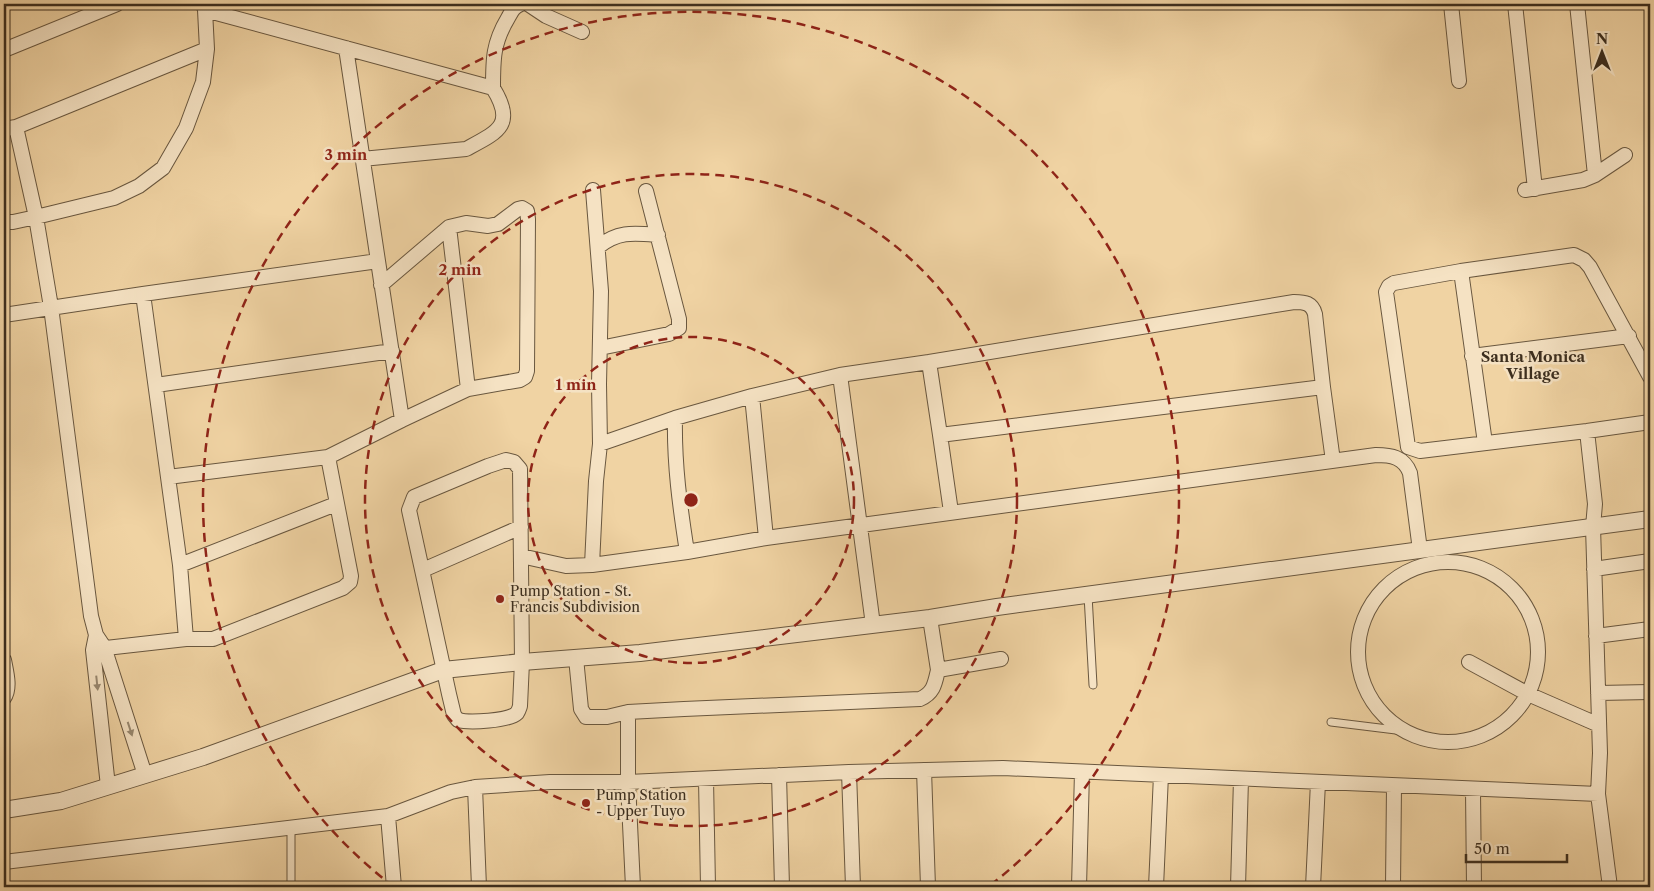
<svg xmlns="http://www.w3.org/2000/svg" width="1654" height="891" font-family="'Libre Caslon Text',serif">
  <rect width="100%" height="100%" fill="#f0d3a3"/>
  <filter id="stains"><feTurbulence type="fractalNoise" baseFrequency=".004" numOctaves="4"/><feColorMatrix values="0 0 0 0 .2 0 0 0 0 .09 0 0 0 0 .02 0 0 0 .5 -.17"/></filter>
  <radialGradient id="worn" r=".72"><stop offset=".6" stop-color="#630" stop-opacity="0"/><stop offset="1" stop-color="#630" stop-opacity=".3"/></radialGradient>
  <g fill="none" stroke-linecap="round" stroke-linejoin="round">
    <!-- service casing -->
    <g stroke="#69573f" stroke-width="9">
      <path id="service" d="M1088 595 1093 685
        M1331 722 1404 731
        M291 881V829"/>
    </g>
    <!-- minor casing -->
    <g stroke="#69573f" stroke-width="16">
      <path id="minor" d="M203 4 205 10 493 88C516 125 498 132 466 149L362 159
        M528 4 546 16 582 32
        M1451 4 1459 81
        M1515 4 1535 189
        M1577 4 1595 175
        M205 10 207 49
        M346 48 378 261
        M4 50 117 4
        M493 88C493 59 493 43 508 18 512 11 513 7 521 4
        M16 127 36 217 51 307 91 616 96 635 104 647 145 775
        M4 129 16 127 207 49 203 82 186 128 163 168 139 186 114 198 36 217 13 222H4
        M593 190 601 291 599 384 600 444 596 481 592 565 687 552 766 538 1376 455C1391 455 1404 457 1410 473L1420 550
        M1525 190 1583 180 1595 175 1625 155
        M449 227 468 389
        M598 247C618 231 633 233 658 235
        M1461 271 1485 443
        M143 294 180 565 186 639H213L343 588 350 582 351 576 328 457
        M4 315 143 294 378 261 402 420
        M600 348 669 334 679 328V319L646 191
        M1472 356 1629 336
        M929 362 940 435 1323 387
        M840 375 873 625
        M1650 377 1590 267 1584 260 1574 255 1461 271 1394 283 1389 286 1386 292 1408 447 1420 451 1587 431 1650 422
        M156 385 392 351
        M752 396 766 538
        M675 418C674 464 680 507 687 552
        M940 435 951 512
        M600 444 675 418 752 396 840 375 929 362 1294 302C1305 302 1312 303 1315 314L1323 387 1333 461
        M506 460 514 462 520 469 522 662 520 706C519 709 519 710 517 713 509 721 469 723 458 720L454 715 449 694 409 510 414 497 488 466Z
        M168 477 328 457 402 420 468 389 520 380 525 377 527 371 528 219 527 211 522 208 518 209 498 224 488 226 466 223 449 227 381 285
        M521 556 566 566 592 565
        M1358 652a90 90 0 1 1 180 0a90 90 0 1 1-180 0Z
        M180 565 336 504
        M1594 569 1650 561
        M423 570 521 527
        M930 618 938 670
        M96 635 93 650 108 786
        M1596 636 1650 629
        M97 649 186 639
        M576 658 581 709 586 717H607L628 712 684 709 920 699C934 693 935 683 938 670L1001 659
        M4 660C6 671 11 688 4 698
        M1469 662 1528 694 1599 725
        M1598 693 1650 692
        M628 712V782L633 887
        M924 770 928 887
        M849 772 853 887
        M779 775 782 887
        M706 779 708 887
        M475 787 479 887
        M1473 790 1474 887
        M1598 794 1610 887
        M388 816 394 887
        M4 862 388 816 451 792 475 787 550 782H628L849 772 1003 768 1598 794 1600 753 1593 527 1595 504 1587 431
        M1079 887 1082 772
        M1156 887 1161 775
        M1238 887 1241 779
        M1313 887 1318 782
        M1393 887 1394 786"/>
    </g>
    <!-- tertiary casing -->
    <g stroke="#69573f" stroke-width="18">
      <path id="tertiary" d="M4 810 61 801 203 757 443 670 522 662 640 653 930 618 997 607 1650 519"/>
    </g>
    <!-- service -->
    <use href="#service" stroke="#f5e2c3" stroke-width="7"/>
    <!-- minor -->
    <use href="#minor" stroke="#f5e2c3" stroke-width="14"/>
    <!-- tertiary -->
    <use href="#tertiary" stroke="#f5e2c3" stroke-width="16"/>
  </g>
  <!-- one-way arrows -->
  <defs><path id="oneway-solid" d="M-6-.8H1V-3.2L6.5 0L1 3.2V.8H-6Z" transform="scale(1.25)"/></defs>
  <g fill="#988870">
    <use href="#oneway-solid" transform="translate(97 683) rotate(84)"/>
    <use href="#oneway-solid" transform="translate(130 729) rotate(72)"/>
  </g>
  <!-- distance rings -->
  <g fill="none" stroke="#8f2418" stroke-width="2.5" stroke-dasharray="9 6">
    <circle cx="691" cy="500" r="163"/>
    <circle cx="691" cy="500" r="326"/>
    <path d="M394 887A488 488 0 1 1 988 887"/>
  </g>
  <!-- markers -->
  <g fill="#8f2418" stroke="#f5e2c3" stroke-width="2">
    <circle cx="500" cy="599" r="5"/>
    <circle cx="586" cy="803" r="5"/>
  </g>
  <g text-anchor="middle" stroke-width="5" stroke-linejoin="round" paint-order="stroke">
    <!-- poi labels -->
    <g font-size="14" fill="#3c2e1e" stroke="#f5e2c3" text-anchor="start">
      <text x="510" y="596">Pump Station - St.<tspan x="510" dy="16">Francis Subdivision</tspan></text>
      <text x="596" y="800">Pump Station<tspan x="596" dy="16">- Upper Tuyo</tspan></text>
    </g>
    <!-- neighbourhood labels -->
    <g font-size="15" font-weight="bold" fill="#3c2e1e" stroke="#f5e2c3">
      <text x="1533" y="362">Santa Monica<tspan x="1533" dy="17">Village</tspan></text>
    </g>
  </g>
  <circle cx="691" cy="500" r="8" fill="#8f2418" stroke="#f5e2c3" stroke-width="2.5"/>
  <g font-size="15" text-anchor="middle" font-weight="bold" fill="#8f2418" stroke="#f5e2c3" stroke-width="5" stroke-linejoin="round" paint-order="stroke">
    <text x="346" y="160">3 min</text>
    <text x="460" y="275">2 min</text>
    <text x="576" y="390">1 min</text>
  </g>
  <!-- margin -->
  <rect width="1654" height="891" fill="none" stroke="#f0d3a3" stroke-width="20"/>
  <rect x="5" y="5" width="1644" height="881" fill="none" stroke="#3c2e1e" stroke-width="2.5"/>
  <rect x="10" y="10" width="1634" height="871" fill="none" stroke="#3c2e1e"/>
  <!-- north arrow -->
  <g transform="translate(1602 52)" stroke="#f5e2c3" stroke-width="4" paint-order="stroke">
  <path d="M0-4L9 19L0 12L-9 19Z" fill="#3c2e1e"/>
  <text y="-8" font-size="14" font-weight="bold" text-anchor="middle" fill="#3c2e1e">N</text>
  </g>
  <!-- scale -->
  <path d="M1466 854v8h101v-8" fill="none" stroke="#3c2e1e" stroke-width="2.5"/>
  <text x="1474" y="854" font-size="15" fill="#3c2e1e" stroke="#f5e2c3" stroke-width="4" paint-order="stroke">50 m</text>
  <rect width="100%" height="100%" filter="url(#stains)"/>
  <rect width="100%" height="100%" fill="url(#worn)"/>
</svg>
